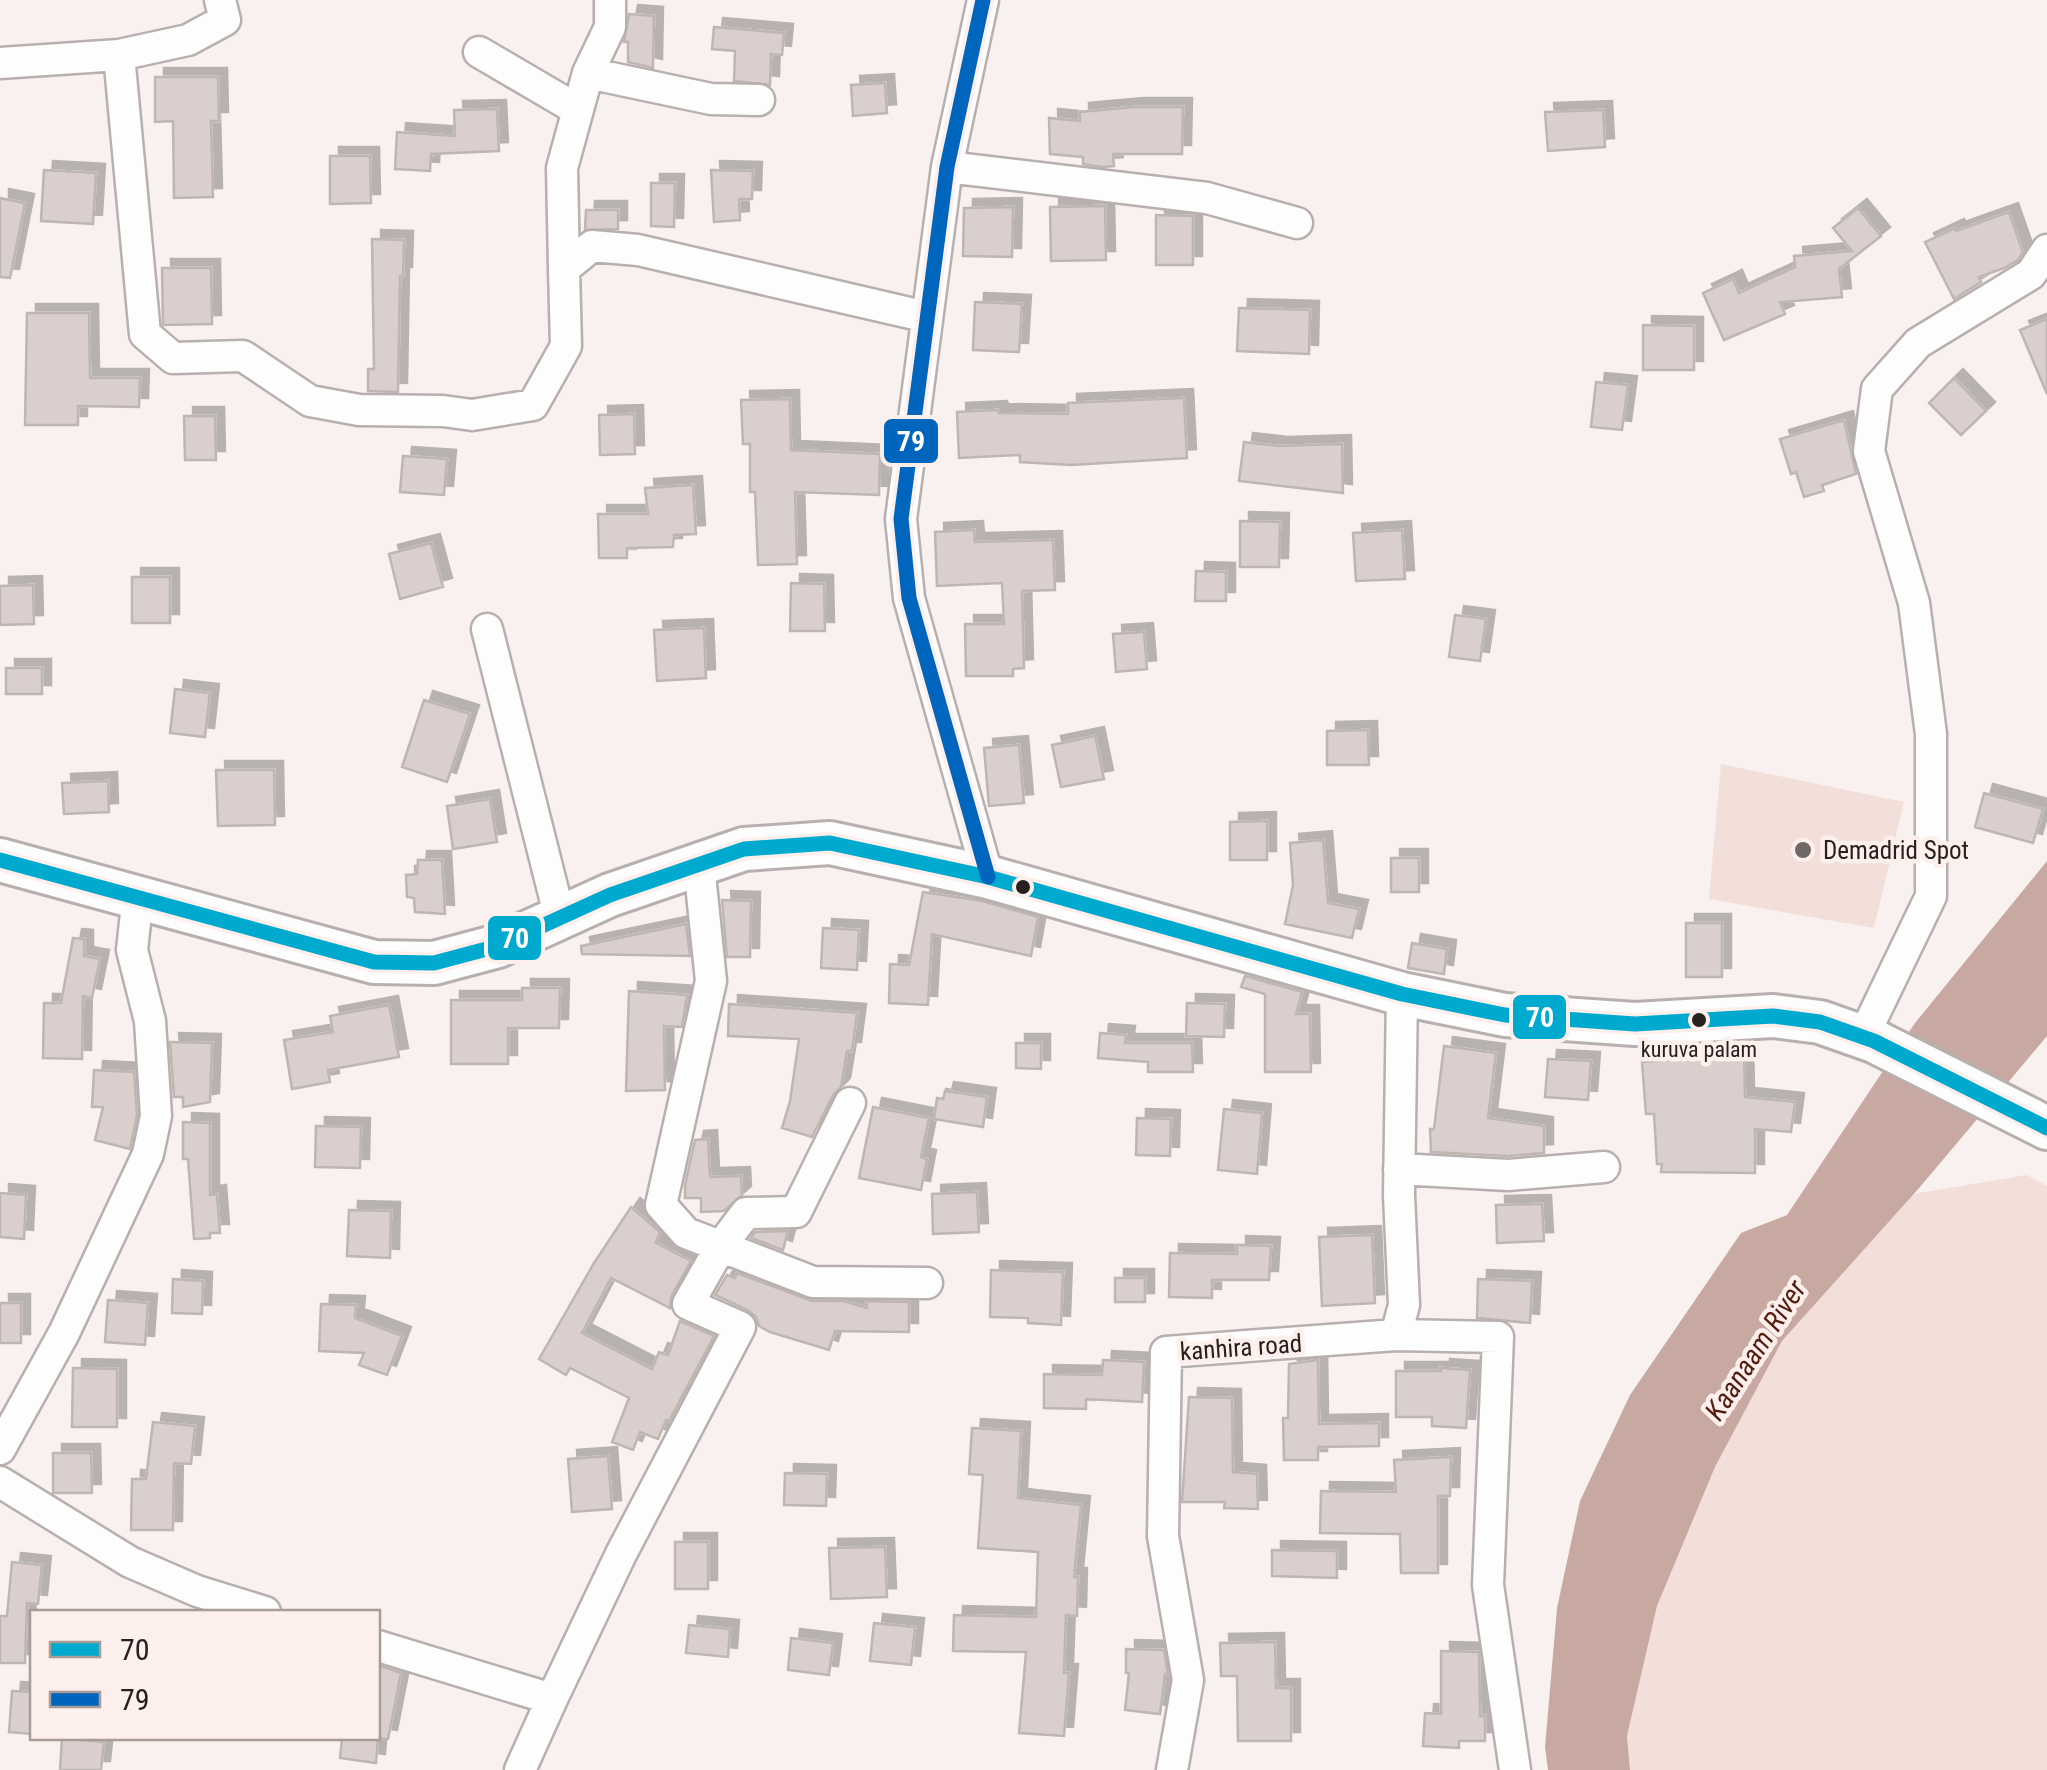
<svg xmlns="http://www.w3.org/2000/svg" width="2047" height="1770" font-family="'Roboto Condensed',sans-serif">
  <defs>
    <filter id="shadow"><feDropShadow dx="9" dy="-9" stdDeviation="0" flood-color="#0004"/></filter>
  </defs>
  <rect width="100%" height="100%" fill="#f9f1ef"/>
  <!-- green -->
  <path fill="#f2dfda" d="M1721 764 1904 802 1874 928 1709 899Z
    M2027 1175 2047 1186V1770H1630L1627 1736 1657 1606 1715 1467 1782 1341 1913 1194Z"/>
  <!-- water -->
  <path fill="#c8a9a1" d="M2047 861V1036L1920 1187 1782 1341 1715 1467 1657 1606 1627 1736 1630 1770H1548L1545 1747 1557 1608 1580 1501 1630 1395 1741 1233 1787 1215 1915 1023Z"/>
  <!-- building -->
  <path fill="#dacfcc" stroke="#bdb6b3" stroke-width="2.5" filter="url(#shadow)" d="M629 14 654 16 653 68 628 62V42H624Z
    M714 27 784 33 782 55 771 54 770 85 734 81 735 51 712 49Z
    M155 77H218L219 121H211L213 197 174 198 173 121 155 122Z
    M885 83 887 113 853 116 851 85Z
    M1134 107H1183L1182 154H1113L1114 166 1102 167 1083 164V157L1050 154 1049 118 1080 121V112Z
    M497 109 499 151 431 154 430 171 395 169 397 132 455 136 454 110Z
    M1603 110 1605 147 1548 151 1545 112Z
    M330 156H370L371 203 330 204Z
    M44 170 96 173 93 224 41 221Z
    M711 170 753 171 752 199H739L740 220 714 222Z
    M651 183H675L674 227 651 226Z
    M0 198 25 203 10 278 0 277Z
    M1105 206 1106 260 1051 261 1050 207Z
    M1013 207 1012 257 963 256 964 208Z
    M1858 208 1881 236 1839 269 1842 297 1780 302 1785 314 1724 340 1703 293 1733 279 1739 293 1795 267 1794 256 1852 251 1833 228Z
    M586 210H618V229L585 230Z
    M2009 212 2023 252 2018 260 2004 268 1979 277 1981 282 1954 299 1925 242 1955 228 1956 231Z
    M1156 215 1193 216V265H1156Z
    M372 239 404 240 403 276H400L398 392 368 391V369H374Z
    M162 268H211L212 324 163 325Z
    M975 302 1022 304 1019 352 973 350Z
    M1239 308 1310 310 1309 354 1237 351Z
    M27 313H89L90 378H140L139 407 78 406V425H25Z
    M2047 319V394L2020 330Z
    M1643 325 1694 326V370H1643Z
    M1954 378 1986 411 1961 435 1929 403Z
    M1596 382 1628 385 1622 430 1591 427Z
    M1184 398 1187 458 1071 465 1020 462V455L959 458 957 412 998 410 999 413 1068 414V403Z
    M790 399 791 450 880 454 879 495 795 492 797 564 758 565 755 492H750V444H743L741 400Z
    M634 414 635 454 600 455 599 415Z
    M184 416H215L216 460H185Z
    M1844 420 1856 474 1822 485 1824 491 1804 497 1796 472 1791 474 1780 439Z
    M1244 442 1279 446 1342 444 1343 493 1239 481Z
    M403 456 447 459 444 495 400 492Z
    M693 485 696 534 674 535 673 547 627 548V558H599L598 514H648L645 488Z
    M1240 521 1280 522 1279 567H1240Z
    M974 530 975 542 1053 540 1055 590 1022 591 1024 668 1013 669V676H966L965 624H1004L1002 583 937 586 935 532Z
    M1402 530 1405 579 1356 581 1353 533Z
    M431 543 443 587 400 599 389 554Z
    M1196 571 1226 572V601H1195Z
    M132 577H170V623H132Z
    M791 583 824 584 825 631H790Z
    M33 585 34 624 0 625V586Z
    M1455 615 1486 619 1480 661 1449 657Z
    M704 628 706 678 657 681 654 630Z
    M1144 632 1147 669 1116 672 1113 634Z
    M6 668H42V694H6Z
    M175 689 210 693 205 737 170 733Z
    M424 700 470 714 447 782 402 767Z
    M1368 730 1369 765H1327V731Z
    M1095 736 1104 779 1061 787 1052 745Z
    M1019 745 1024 803 989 806 984 748Z
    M216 770H274L275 825 218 826Z
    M108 781 109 812 64 814 62 783Z
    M1984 793 2043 809 2033 843 1975 827Z
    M490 799 497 842 453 849 447 806Z
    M1267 821V860H1230V822Z
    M1323 840 1328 903 1359 909 1352 938 1285 924 1293 885 1290 843Z
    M1391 858H1419V892H1391Z
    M418 860H442L445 914 415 912 414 898 407 897 406 875 417 874Z
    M923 892 982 901 1038 917 1031 956 932 934 928 1005 889 1003 890 964 909 965Z
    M722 900 751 901 750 957H727Z
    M1686 923H1722V977H1686Z
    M686 924 690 956 582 954 581 946Z
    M823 928 859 930 857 970 821 968Z
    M73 938 84 939V956L100 959 92 998 83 996 82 1059 43 1058 44 1003H61Z
    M1412 943 1447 949 1444 974 1408 968Z
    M1245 976 1302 992 1296 1014H1310L1311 1072H1265V994L1241 987Z
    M522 988H560L559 1028H508V1064H451V1000H522Z
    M629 991 687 995 682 1027 664 1026 665 1090 626 1091Z
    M1187 1003 1225 1004 1224 1037 1186 1036Z
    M729 1004 857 1013 852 1051H847L841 1087 833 1095 812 1137 782 1128 790 1101 799 1039 728 1036Z
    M389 1005 399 1057 328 1070 330 1082 292 1089 284 1040 333 1032 330 1016Z
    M1100 1033 1126 1035 1125 1043H1192L1193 1072H1148V1062L1098 1058Z
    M170 1042 212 1043 210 1102 183 1107V1097H174Z
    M1016 1043H1041V1069L1016 1068Z
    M1444 1046 1496 1053 1488 1118 1544 1126V1153L1508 1156 1431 1152 1430 1129H1434Z
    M1744 1050 1745 1097 1795 1102 1791 1132 1755 1129V1173L1661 1172 1662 1164H1657L1654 1114H1646L1642 1062 1694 1058V1051Z
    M1548 1059 1591 1061 1588 1100 1545 1097Z
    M94 1070 134 1072 137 1115 130 1149 95 1140 103 1107H92Z
    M945 1091 987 1097 983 1127 934 1119 937 1098 943 1099Z
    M873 1107 929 1118 921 1157 927 1159 921 1190 859 1178Z
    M1224 1109 1262 1113 1257 1174 1218 1170Z
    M1137 1118 1171 1119 1170 1156 1136 1155Z
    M183 1122 210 1123V1195L217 1194 220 1233H210V1238L194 1239 188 1159H183Z
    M316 1126 361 1127 360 1168 315 1167Z
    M708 1139 710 1177 741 1176 742 1195 724 1211 701 1212V1198H685V1185L695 1140Z
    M977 1192 979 1232 933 1234 932 1194Z
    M0 1193 26 1195 24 1239 0 1237Z
    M1542 1204 1544 1241 1497 1243 1496 1205Z
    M631 1207 660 1232 656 1243 691 1261 672 1295 670 1308 611 1278 582 1333 652 1369 659 1352 668 1355 680 1321 714 1336 669 1421 666 1420 658 1439 640 1432 633 1450 612 1442 629 1398 570 1368 566 1375 539 1359 594 1263Z
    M349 1210 391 1211 390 1258 347 1256Z
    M788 1231 783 1250 751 1238 755 1232Z
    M1372 1235 1375 1303 1322 1306 1319 1237Z
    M1237 1245 1271 1246 1269 1280H1212V1298L1169 1297 1170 1253 1237 1254Z
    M991 1270 1063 1272 1061 1325 1028 1323V1318L990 1317Z
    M737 1273 812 1301H844L867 1308V1301L909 1302V1332L835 1331 829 1350 770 1332 759 1326 756 1317 748 1310 715 1295 727 1275 735 1278Z
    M1115 1278H1145V1302H1115Z
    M173 1279 203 1281 202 1314 172 1313Z
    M1478 1279 1532 1281 1530 1323 1477 1318Z
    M108 1300 148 1303 145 1345 105 1342Z
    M0 1303H21V1343H0Z
    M321 1304 356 1305 355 1318 402 1336 387 1375 359 1365 364 1353 319 1351Z
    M1103 1360 1144 1362 1142 1402 1086 1399V1409L1044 1408V1374L1102 1375Z
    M1318 1360 1319 1424 1379 1423V1446L1318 1447V1460H1284L1283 1418H1288L1289 1364Z
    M73 1368 117 1369V1427H72Z
    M1441 1368 1470 1370 1466 1428 1432 1426V1417H1396V1371H1441Z
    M1189 1397 1232 1398 1233 1472 1257 1474 1258 1509 1224 1508 1225 1502H1182Z
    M153 1422 195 1426 191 1464 174 1463 173 1530H131L132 1479H146Z
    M972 1428 1021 1431 1018 1498 1081 1505 1074 1577H1078L1077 1616 1066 1615 1064 1673H1069L1064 1736 1019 1733 1026 1652 953 1651 954 1615 1036 1617 1038 1552 978 1548 983 1475 969 1474Z
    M53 1453H91L92 1493H53Z
    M608 1456 612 1509 572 1512 568 1459Z
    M1451 1457 1450 1496H1438V1573H1401L1400 1534 1320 1533 1321 1491 1396 1492 1394 1460Z
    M785 1473 827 1474 826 1506 784 1505Z
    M675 1542H708V1589H675Z
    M885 1547 887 1597 831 1599 829 1548Z
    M1272 1550 1337 1551V1578L1272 1576Z
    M12 1562 42 1565 38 1604 27 1603 25 1663H0V1616H7Z
    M874 1623 915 1627 911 1665 870 1661Z
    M689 1625 730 1629 728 1657 686 1653Z
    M791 1638 833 1643 829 1675 788 1670Z
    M1275 1642 1276 1688H1291V1741H1238L1237 1676H1221L1220 1643Z
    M1126 1649 1164 1650 1168 1674H1165L1160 1714 1125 1710 1129 1673H1126Z
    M1441 1651 1479 1652 1480 1716H1485V1741H1459V1748L1423 1746 1425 1713 1441 1714Z
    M378 1665 401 1673 388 1739 378 1738 376 1763 340 1758 342 1738H378Z
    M12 1691 32 1692V1734L9 1732Z
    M62 1738 104 1742 101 1770H60Z"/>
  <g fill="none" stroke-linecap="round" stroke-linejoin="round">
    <!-- street casing -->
    <g stroke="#b7b0ae" stroke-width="35">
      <path id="street" d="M983 0 947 167 901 519 909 598 988 877
        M479 52 578 110
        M119 55 145 334 173 358 243 356 310 401 359 410 443 411 472 415 533 405 566 346 564 269 592 246 638 250 927 317
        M0 63 119 55 188 40 225 20 220 0
        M588 73 610 27V0
        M947 167 1207 198 1297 223
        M564 269 562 168 588 73 711 99 759 100
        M487 629 560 918
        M699 865 711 981 661 1205 686 1233 813 1282 927 1283
        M1863 1037 1931 896V734L1914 603 1869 451 1877 389 1918 343 2031 274 2047 250
        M1399 1169 1508 1175 1604 1167
        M1396 1335 1498 1337 1488 1585 1515 1770
        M0 1449 64 1333 148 1154 156 1116 150 1021 132 950 138 895
        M0 1482 130 1562 197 1591 265 1612
        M378 1646 552 1699 520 1770
        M552 1699 621 1554 740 1327 688 1304 721 1246 746 1213 796 1212 850 1103
        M1172 1770 1188 1680 1163 1536 1166 1352 1396 1335 1404 1305 1399 1195 1402 994"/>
    </g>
    <!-- secondary casing -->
    <g stroke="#b7b0ae" stroke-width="48">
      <path id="secondary" d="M0 860 374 962 434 963 498 946 610 895 744 849 830 843 988 877 1402 994 1505 1015 1635 1024 1773 1016 1820 1022 1874 1041 2047 1128"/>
    </g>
    <!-- street -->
    <use href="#street" stroke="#fefdfd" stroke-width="30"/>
    <!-- secondary -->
    <use href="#secondary" stroke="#fefdfd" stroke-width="42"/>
    <!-- bus-1 casing -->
    <g stroke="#fdefeb" stroke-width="22">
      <path id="bus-1" d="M0 860 374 962 434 963 498 946 610 895 744 849 830 843 988 877 1402 994 1505 1015 1635 1024 1773 1016 1820 1022 1874 1041 2047 1128"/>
    </g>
    <!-- bus-2 casing -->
    <g stroke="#fdefeb" stroke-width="22">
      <path id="bus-2" d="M983 0 947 167 901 519 909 598 988 877"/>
    </g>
    <!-- bus-1 -->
    <use href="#bus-1" stroke="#00a9ce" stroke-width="15"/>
    <!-- bus-2 -->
    <use href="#bus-2" stroke="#0065bd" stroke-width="15"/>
  </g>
  <!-- markers -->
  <circle fill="#716967" stroke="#fdefeb" stroke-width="4" cx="1803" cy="850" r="10"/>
  <g fill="#28201e" stroke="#fdefeb" stroke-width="4">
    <circle cx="1023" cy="887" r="9"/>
    <circle cx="1699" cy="1020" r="9"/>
  </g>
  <g text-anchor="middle" stroke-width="9" stroke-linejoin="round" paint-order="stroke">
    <!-- bus labels -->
    <g font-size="22" fill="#28201e" stroke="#fdefeb">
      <text x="1699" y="1057">kuruva palam</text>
    </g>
    <!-- poi labels -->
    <g font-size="25" fill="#28201e" stroke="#fdefeb" text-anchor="start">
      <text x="1823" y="859">Demadrid Spot</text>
    </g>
    <!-- street labels -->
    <g font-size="25" fill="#28201e" stroke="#fdefeb">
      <text transform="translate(1241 1347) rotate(-4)" y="9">kanhira road</text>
    </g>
    <!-- water labels -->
    <g font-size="28" font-style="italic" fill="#531e10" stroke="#fdefeb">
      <text transform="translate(1755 1350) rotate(-57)" y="10">Kaanaam River</text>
    </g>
  </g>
  <g stroke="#fdefeb" stroke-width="4">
    <rect x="882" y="417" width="58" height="48" rx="10" fill="#0065bd"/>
    <rect x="486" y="914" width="57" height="48" rx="10" fill="#00a9ce"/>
    <rect x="1511" y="993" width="57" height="48" rx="10" fill="#00a9ce"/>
  </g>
  <g font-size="28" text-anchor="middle" font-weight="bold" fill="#fff">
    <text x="911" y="451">79</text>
    <text x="515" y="948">70</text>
    <text x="1540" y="1027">70</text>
  </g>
  <!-- legend -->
  <rect x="30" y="1610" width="350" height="130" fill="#fdefeb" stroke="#a89c99" stroke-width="2.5"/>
  <rect x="50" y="1642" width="50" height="15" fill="#00a9ce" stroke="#a89c99" stroke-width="2.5"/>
  <text x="120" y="1660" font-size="30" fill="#28201e">70</text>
  <rect x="50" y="1692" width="50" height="15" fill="#0065bd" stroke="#a89c99" stroke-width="2.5"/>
  <text x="120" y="1710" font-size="30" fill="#28201e">79</text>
</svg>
